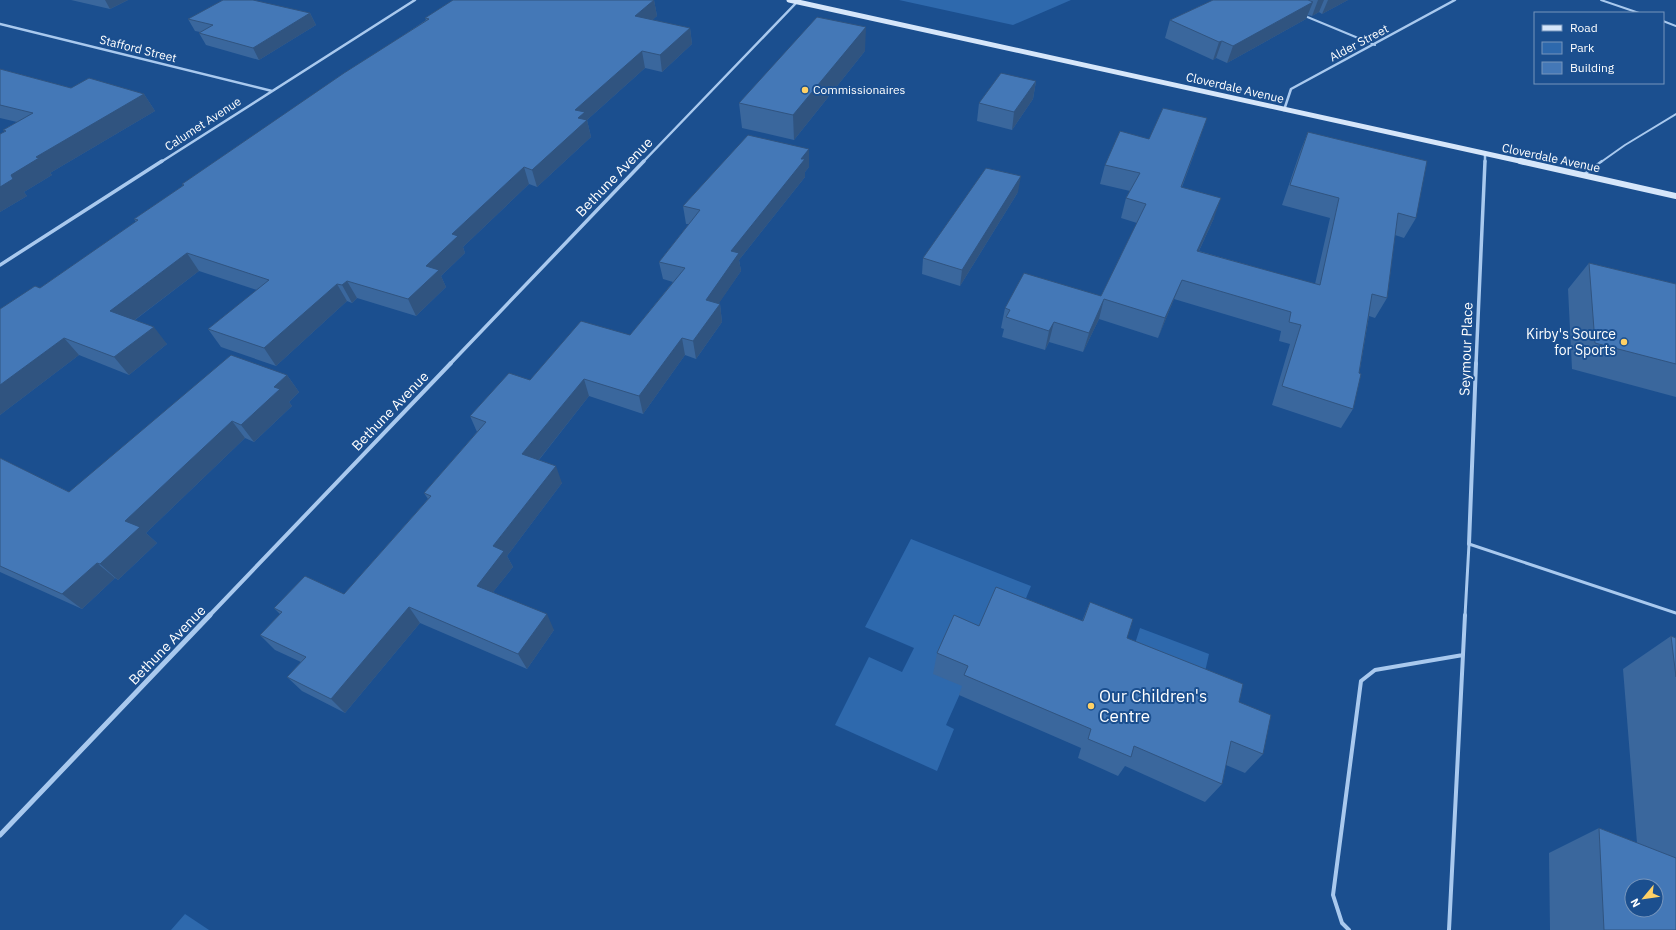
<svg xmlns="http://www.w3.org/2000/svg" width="1676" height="930" font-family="'IBM Plex Sans',sans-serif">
  <rect width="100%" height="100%" fill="#1b4f8f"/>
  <!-- green -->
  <path fill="#2e69ad" d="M899 0H1071L1013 25Z
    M911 539 1031 586 1017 620 963 687 946 725 954 729 937 771 835 725 869 657 902 672 914 648 865 627Z
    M1140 628 1209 654 1200 694 1132 653Z
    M185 914 209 930H171Z"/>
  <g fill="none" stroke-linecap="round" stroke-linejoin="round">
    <!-- service-far3 -->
    <path stroke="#a9c9ee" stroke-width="2" d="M1601 0 1639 13
      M1305 16 1375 45
      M1663 21 1676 26
      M1601 162 1625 145 1676 114"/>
    <!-- service-far2 -->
    <path stroke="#a9c9ee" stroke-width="2.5" d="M1583 175 1602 161"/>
    <!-- service-far1 -->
    <path stroke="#a9c9ee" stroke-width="3" d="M1465 616 1469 544 1676 613"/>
    <!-- service -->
    <path stroke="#a9c9ee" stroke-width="4" d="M1349 930 1342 923 1333 895 1361 681 1375 670 1463 655
      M1449 930 1465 615"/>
    <!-- minor-far3 -->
    <path stroke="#a9c9ee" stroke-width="2.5" d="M0 24 272 91
      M1284 110 1291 89 1455 0
      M161 162 415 0
      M643 162 797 2
      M1485 162V155"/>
    <!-- minor-far2 -->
    <path stroke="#a9c9ee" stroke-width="3.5" d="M0 265 162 161
      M450 364 644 161
      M1476 364 1485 161"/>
    <!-- minor-far1 -->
    <path stroke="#a9c9ee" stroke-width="4" d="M1469 544 1476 363
      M209 616 451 363"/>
    <!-- minor -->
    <path stroke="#a9c9ee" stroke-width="5" d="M0 835 210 615"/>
    <!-- secondary-far1 -->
    <path stroke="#d6e6fa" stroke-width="5" d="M789 0 1524 162"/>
    <!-- secondary -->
    <path stroke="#d6e6fa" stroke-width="6" d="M1520 161 1676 196"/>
  </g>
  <!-- wall -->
  <path fill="#3a679d" d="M71 0H128L110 9Z
    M654 0 657 16 652 20 690 28 692 44 662 72 645 68 587 120 591 137 537 187 529 184 463 247 465 253 441 276 446 287 416 316 357 298 352 303 347 301 276 366 221 347 208 329 257 290 199 271 135 320 167 344 129 375 79 355 0 415V309L40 288 136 222 134 219 183 186 182 184 426 20 425 18Z
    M1213 0H1348L1322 14 1319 12 1312 16 1308 15 1306 19 1227 63 1216 58 1213 60 1165 38 1170 20Z
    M310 13 316 25 259 60 206 45 199 33 200 32 195 31 188 19Z
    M865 51 794 140 742 128 739 103Z
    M0 69 71 88 144 94 155 111 50 173 52 175 24 192 27 196 0 212 4 131 3 130 17 122 0 118Z
    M1036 81 1033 99 1012 130 977 121 979 103Z
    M1308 132 1416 218 1404 238 1395 235 1387 298 1375 318 1369 316 1353 409 1341 428 1272 405 1290 344 1279 341 1281 331 1174 299 1158 338 1099 319 1083 352 1049 342 1045 350 1002 337 1004 329 1001 328 1005 308 1101 296 1137 223 1121 218 1126 198 1130 191 1100 184 1105 165 1200 138 1182 187 1214 218 1199 251 1315 284 1330 218 1282 205 1300 152Z
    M809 167 805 172V177L739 260 741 271 718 304H720L722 322 696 359 685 355 643 414 589 396 539 460 562 483 507 556 513 567 493 592 554 630 527 669 420 623 345 713 302 691 287 677 301 662 275 650 260 635 280 614 274 608 344 594 428 499 424 493 477 432 470 416 530 380 630 335 673 282 663 279 659 262 689 224H686L683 206Z
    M1018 192 960 286 922 274 923 258Z
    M1589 263 1676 284V397L1572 369 1568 289Z
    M287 375 299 392 289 402 292 406 254 442 245 438 146 533 157 543 118 580 115 578 82 609 0 572V458L69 492Z
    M1090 602 1127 638 1239 702 1263 754 1245 773 1226 765 1222 784 1205 802 1125 766 1118 776 1078 758 1081 748 959 695 962 686 933 674 937 653 979 626 1082 621Z
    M1671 636 1676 638V930H1550L1549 853 1599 828 1637 843 1623 669Z"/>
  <!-- shaded-wall -->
  <path fill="#305480" d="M105 0H128L110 9Z
    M654 0 657 16 637 33 635 16Z
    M1318 0H1324L1319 12 1312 16Z
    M1328 0H1348L1322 14Z
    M1313 2 1306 19 1227 63 1233 46Z
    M310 13 316 25 259 60 253 48Z
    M866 27 865 51 794 140 793 115Z
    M690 28 692 44 662 72 660 55Z
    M1222 41 1216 58 1213 60 1219 42Z
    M642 51 645 68 587 120 591 137 537 187 532 170 575 110Z
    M1036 81 1033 99 1012 130 1014 112Z
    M144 94 155 111 50 173 52 175 24 192 27 196 0 212V187L11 175 36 157Z
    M1207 118 1200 138 1174 206 1181 187Z
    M809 149V167L805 172V177L739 260 741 271 709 318 706 300 731 251Z
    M524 167 529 184 463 247 465 253 441 276 446 287 416 316 408 299 426 266 452 234Z
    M1021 176 1018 192 960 286 962 270Z
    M1221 198 1214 218 1190 270 1197 251Z
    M187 253 199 271 124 328 110 311Z
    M1182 280 1174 299 1158 338 1165 318Z
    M347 281 357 298 352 303 342 285Z
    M337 284 347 301 276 366 264 348Z
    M1104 299 1099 319 1083 352 1089 333Z
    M720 304 722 322 696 359 693 341Z
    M1054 322 1049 342 1045 350 1049 331Z
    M154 327 167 344 129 375 114 357Z
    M64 338 79 355 0 415V385Z
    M682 338 685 355 643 414 639 396Z
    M287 375 299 392 289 402 292 406 254 442 241 425 274 387Z
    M584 379 589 396 530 471 522 454Z
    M232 421 245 438 146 533 157 543 118 580 100 564 125 521Z
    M556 466 562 483 507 556 513 567 486 601 477 586 493 546Z
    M97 563 115 578 82 609 62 594Z
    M409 607 420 623 345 713 331 699Z
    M547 614 554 630 527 669 518 654Z"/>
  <!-- building -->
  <path fill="#4478b7" stroke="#305480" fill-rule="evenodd" d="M223 0H253L310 13 253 48 199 33 213 25 188 19Z
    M453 0H654L635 16 690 28 660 55 642 51 575 110 585 112 578 118 587 120 532 170 524 167 452 234 458 236 426 266 439 270 408 299 347 281 342 285 337 284 264 348 208 329 269 280 187 253 110 311 154 327 114 357 64 338 0 385V309L35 286 40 288 138 220 134 219 184 185 182 184 344 73 429 19 425 18Z
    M1213 0H1308L1313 2 1233 46 1222 41 1219 42 1170 20Z
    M817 17 866 27 793 115 739 103Z
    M0 69 71 88 89 78 144 94 36 157 39 158 11 175 13 179 0 187V134L6 131 3 130 33 113 0 105Z
    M1001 73 1036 81 1014 112 979 103Z
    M1163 108 1207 118 1181 187 1221 198 1197 251 1320 285 1339 198 1290 185 1308 132 1427 161 1416 218 1398 213 1387 298 1372 294 1359 373 1361 374 1353 409 1282 386 1301 325 1289 322 1291 312 1182 280 1165 318 1104 299 1089 333 1054 322 1049 331 1006 317 1010 310 1005 308 1024 273 1101 296 1146 204 1126 198 1140 173 1105 165 1120 131 1149 139Z
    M748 135 809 149 801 159H805L731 251 739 253 706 300 720 304 693 341 682 338 639 396 584 379 522 454 556 466 493 546 504 551 477 586 547 614 518 654 409 607 331 699 287 677 306 657 260 635 282 612 274 608 305 576 344 594 431 496 424 493 486 422 470 416 509 373 530 380 581 321 630 335 685 268 659 262 700 210 683 206Z
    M986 168 1021 176 962 270 923 258Z
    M1589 263 1676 284V364L1595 343Z
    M231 355 287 375 274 387 280 389 241 425 232 421 125 521 140 527 100 564 97 563 62 594 0 566V458L69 492Z
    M996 587 1083 621 1090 602 1133 619 1127 638 1243 684 1239 702 1271 715 1263 754 1231 741 1222 784 1134 746 1131 757 1088 739 1091 729 964 675 968 666 937 653 954 615 979 626Z
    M1671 636 1676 638V677Z
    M1599 828 1676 858V930H1604ZM1632 886H1656V910H1632Z"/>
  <!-- markers -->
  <g fill="#ffd166" stroke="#1b4f8f" stroke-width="1.5">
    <circle cx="805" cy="90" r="4"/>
    <circle cx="1624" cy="342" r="4"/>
    <circle cx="1091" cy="706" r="4"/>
  </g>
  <g text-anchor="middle" stroke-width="4" stroke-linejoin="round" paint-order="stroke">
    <!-- far-street labels -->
    <g font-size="12" fill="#fff" stroke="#1b4f8f">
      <text transform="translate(1359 43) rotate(-28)" y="4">Alder Street</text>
      <text transform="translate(138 49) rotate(14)" y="4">Stafford Street</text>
      <text transform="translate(1235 88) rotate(13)" y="4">Cloverdale Avenue</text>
      <text transform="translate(203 124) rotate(-33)" y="4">Calumet Avenue</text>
      <text transform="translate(1551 158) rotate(12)" y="4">Cloverdale Avenue</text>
    </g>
    <!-- far-poi labels -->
    <g font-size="12" fill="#fff" stroke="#1b4f8f" text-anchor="start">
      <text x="813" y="94">Commissionaires</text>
    </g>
    <!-- street labels -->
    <g font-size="14" fill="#fff" stroke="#1b4f8f">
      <text transform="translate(614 177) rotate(-46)" y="5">Bethune Avenue</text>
      <text transform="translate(1466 349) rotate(-88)" y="5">Seymour Place</text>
      <text transform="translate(390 411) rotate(-46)" y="5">Bethune Avenue</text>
      <text transform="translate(167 645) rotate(-46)" y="5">Bethune Avenue</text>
    </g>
    <!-- poi labels -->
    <g font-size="14" fill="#fff" stroke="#1b4f8f" text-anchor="end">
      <text x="1616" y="339">Kirby's Source<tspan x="1616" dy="16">for Sports</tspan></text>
    </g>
    <!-- near-poi labels -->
    <g font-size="17" fill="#fff" stroke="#1b4f8f" text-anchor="start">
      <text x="1099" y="702">Our Children's<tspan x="1099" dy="20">Centre</tspan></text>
    </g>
  </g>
  <!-- legend -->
  <rect x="1534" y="12" width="130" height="72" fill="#1b4f8f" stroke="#7695bc"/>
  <rect x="1542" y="25" width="20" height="6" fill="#d6e6fa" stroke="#7695bc"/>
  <text x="1570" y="32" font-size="12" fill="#ffffff">Road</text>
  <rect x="1542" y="42" width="20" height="12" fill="#2e69ad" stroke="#7695bc"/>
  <text x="1570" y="52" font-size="12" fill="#ffffff">Park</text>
  <rect x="1542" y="62" width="20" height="12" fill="#4478b7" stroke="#7695bc"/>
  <text x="1570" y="72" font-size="12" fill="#ffffff">Building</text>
  <!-- north arrow -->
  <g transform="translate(1644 898) rotate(241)"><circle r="19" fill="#1b4f8f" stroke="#7695bc"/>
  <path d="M0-3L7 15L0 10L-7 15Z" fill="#ffd166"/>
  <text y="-6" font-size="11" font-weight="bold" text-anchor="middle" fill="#ffffff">N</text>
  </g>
</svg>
